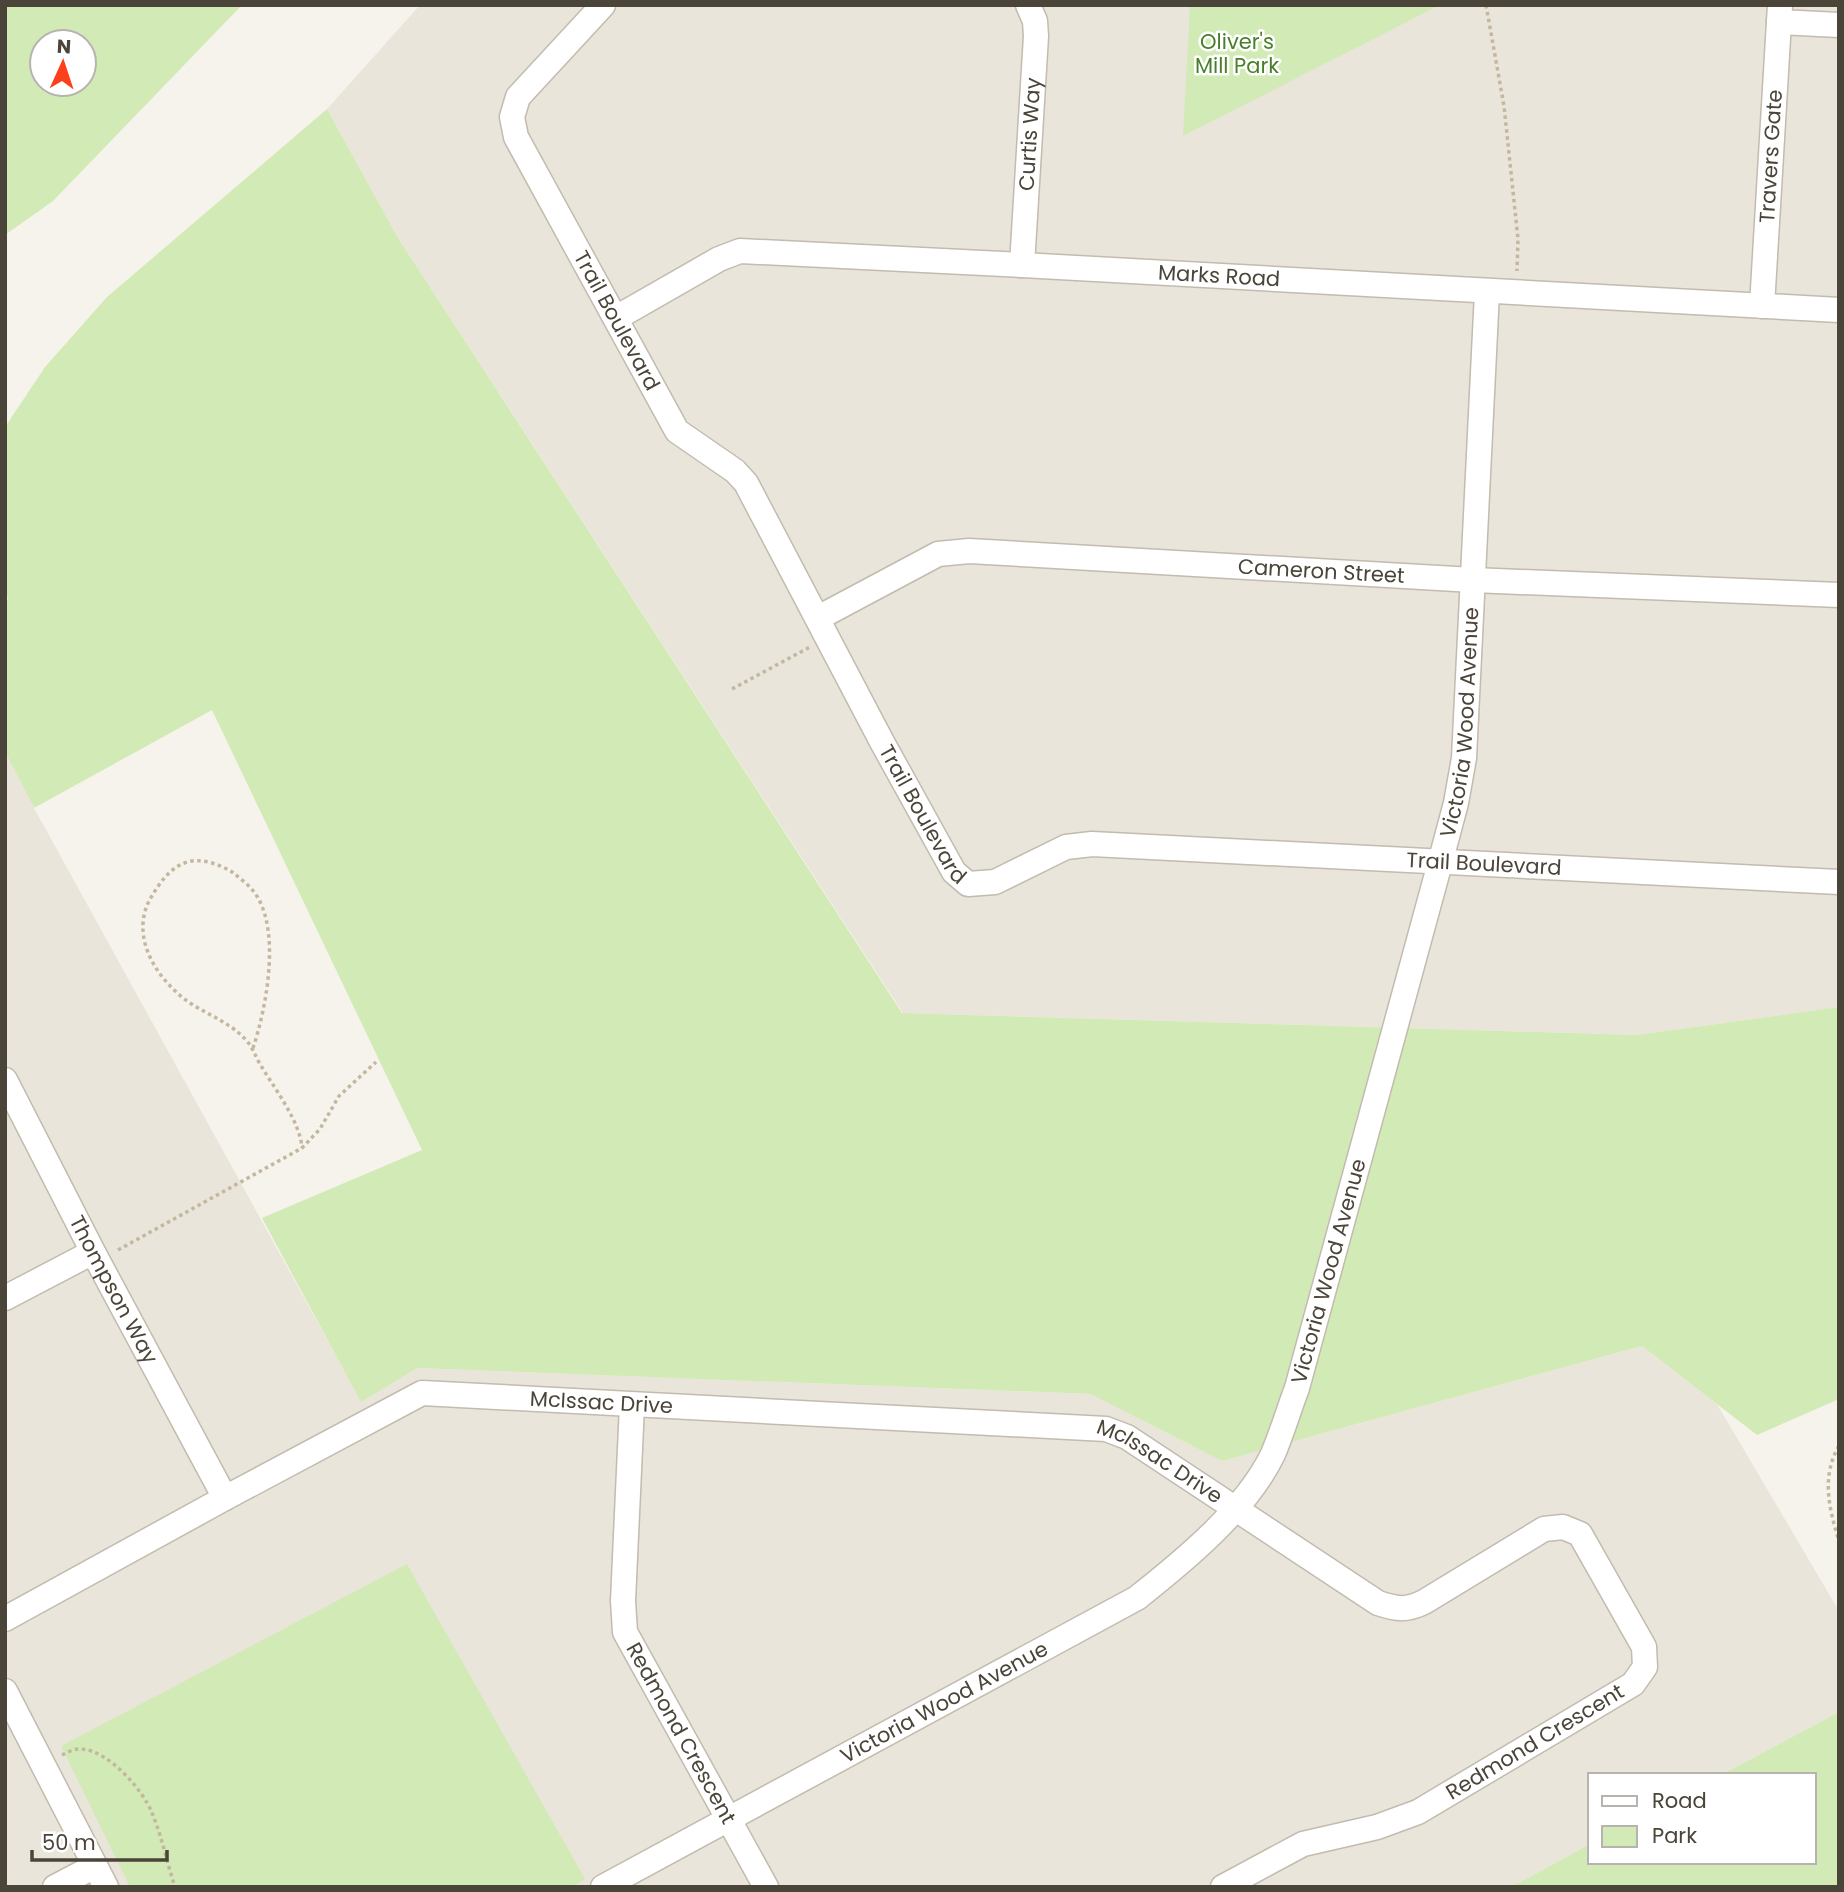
<svg xmlns="http://www.w3.org/2000/svg" width="1844" height="1892" font-family="Poppins,sans-serif">
  <rect width="100%" height="100%" fill="#f6f3ec"/>
  <!-- residential -->
  <path fill="#eae5da" d="M420 5H1839V1007L1637 1035 903 1013 398 238 327 109Z
    M5 752 34 808 361 1401 417 1368 1092 1394 1222 1461 1642 1346 1717 1404 1839 1611V1712L1721 1775H1590V1844L1511 1887H5Z"/>
  <!-- green -->
  <path fill="#d2eab5" fill-rule="evenodd" d="M5 5H242L53 201 5 235ZM84 42V84H42V42Z
    M1190 5H1440L1183 136Z
    M327 109 398 238 902 1013 1637 1035 1839 1007V1399L1757 1435 1642 1346 1222 1461 1091 1394 417 1368 361 1402 262 1218 422 1150 212 710 34 808 5 752V609L8 598 5 593V427L45 367 107 297Z
    M407 1564 585 1879 572 1887H130L61 1746Z
    M1839 1712V1887H1511L1590 1844V1862H1814V1775H1721Z"/>
  <g fill="none" stroke-linecap="round" stroke-linejoin="round">
    <!-- minor casing -->
    <g stroke="#c2bbae" stroke-width="27">
      <g id="minor">
        <path id="s1" d="M603 5 518 97 512 117 516 137 677 431 735 471 746 483 882 742 954 872 968 884 995 882 1066 847 1092 844 1839 882"/>
        <path d="M1779 22 1839 25"/>
        <path id="s2" d="M1022 265 1036 36 1035 21 1028 5"/>
        <path id="s3" d="M1762 306 1780 5"/>
        <path id="s4" d="M616 318 719 259 740 251 1022 265 1839 310"/>
        <path id="s5" d="M818 618 938 554 969 551 1473 580 1839 595"/>
        <path id="s6" d="M5 1080 93 1252 225 1498"/>
        <path d="M5 1298 93 1252"/>
        <path id="s7" d="M632 1405 623 1601 625 1632 766 1887"/>
        <path id="s8" d="M5 1619 225 1498 422 1393 1106 1429 1127 1437 1378 1603C1396 1609 1406 1611 1424 1602L1544 1529 1563 1527 1580 1534 1644 1647 1645 1667 1633 1684 1418 1812 1377 1827 1303 1844 1223 1887"/>
        <path d="M5 1691 106 1887"/>
        <path d="M55 1887 95 1866"/>
        <path id="s9" d="M603 1887 1137 1598C1185 1560 1246 1510 1273 1454 1282 1433 1289 1409 1297 1388L1440 863 1456 803 1464 758 1487 292"/>
      </g>
    </g>
    <!-- path -->
    <path stroke="#c4b79f" stroke-width="3.5" stroke-dasharray="3.5 3.5" stroke-linecap="butt" d="M1486 5 1504 106 1518 239 1517 271
      M732 689 810 647
      M253 1048C266 1009 280 936 258 898 252 887 241 879 232 872 219 864 202 858 187 862 169 868 159 884 150 899 129 938 158 981 190 1003 210 1016 231 1023 247 1041 253 1048 255 1056 260 1064 274 1088 300 1121 302 1148
      M118 1250 302 1148 320 1129 339 1096 376 1062
      M1839 1446C1821 1476 1829 1509 1839 1541
      M62 1755C68 1752 75 1748 82 1749 109 1751 143 1790 152 1813 162 1837 167 1863 175 1887"/>
    <!-- minor -->
    <use href="#minor" stroke="#fff" stroke-width="24"/>
  </g>
  <g text-anchor="middle" stroke-width="5" stroke-linejoin="round" paint-order="stroke">
    <!-- park labels -->
    <g font-size="21" fill="#4a7f2a" stroke="#fff">
      <text x="1237" y="49">Oliver's<tspan x="1237" dy="24">Mill Park</tspan></text>
    </g>
    <!-- street labels -->
    <g font-size="21" fill="#4b4439" stroke="#fff">
      <text dy="7" stroke="none"><textPath href="#s2" startOffset="131">Curtis Way</textPath></text>
      <text dy="7" stroke="none"><textPath href="#s3" startOffset="150">Travers Gate</textPath></text>
      <text dy="7" stroke="none"><textPath href="#s4" startOffset="621">Marks Road</textPath></text>
      <text dy="7" stroke="none"><textPath href="#s1" startOffset="376">Trail Boulevard</textPath></text>
      <text dy="7" stroke="none"><textPath href="#s5" startOffset="520">Cameron Street</textPath></text>
      <text dy="7" stroke="none"><textPath href="#s9" startOffset="1564">Victoria Wood Avenue</textPath></text>
      <text dy="7" stroke="none"><textPath href="#s1" startOffset="964">Trail Boulevard</textPath></text>
      <text dy="7" stroke="none"><textPath href="#s1" startOffset="1573">Trail Boulevard</textPath></text>
      <text dy="7" stroke="none"><textPath href="#s9" startOffset="998">Victoria Wood Avenue</textPath></text>
      <text dy="7" stroke="none"><textPath href="#s6" startOffset="236">Thompson Way</textPath></text>
      <text dy="7" stroke="none"><textPath href="#s8" startOffset="654">McIssac Drive</textPath></text>
      <text dy="7" stroke="none"><textPath href="#s8" startOffset="1222">McIssac Drive</textPath></text>
      <text dy="7" stroke="none"><textPath href="#s9" startOffset="388">Victoria Wood Avenue</textPath></text>
      <text dy="7" stroke="none"><textPath href="#s7" startOffset="343">Redmond Crescent</textPath></text>
      <text transform="translate(1535 1742) rotate(-31)" y="7">Redmond Crescent</text>
    </g>
  </g>
  <!-- border -->
  <rect width="1844" height="1892" fill="none" stroke="#4b4439" stroke-width="14"/>
  <!-- legend -->
  <rect x="1588" y="1773" width="228" height="91" fill="#ffffff" stroke="#b7b4b0" stroke-width="2"/>
  <rect x="1602" y="1796" width="35" height="10" fill="#ffffff" stroke="#b7b4b0" stroke-width="2"/>
  <text x="1652" y="1808" font-size="21" fill="#4b4439">Road</text>
  <rect x="1602" y="1826" width="35" height="21" fill="#d2eab5" stroke="#b7b4b0" stroke-width="2"/>
  <text x="1652" y="1843" font-size="21" fill="#4b4439">Park</text>
  <!-- north arrow -->
  <g transform="translate(63 63) rotate(3)"><circle r="33" fill="#ffffff" stroke="#b7b4b0" stroke-width="2"/>
  <path d="M0-5L12 26L0 18L-12 26Z" fill="#fc3f1d"/>
  <text y="-10" font-size="19" font-weight="bold" text-anchor="middle" fill="#4b4439">N</text>
  </g>
  <!-- scale -->
  <path d="M32 1850v10h135v-10" fill="none" stroke="#4b4439" stroke-width="3.5"/>
  <text x="42" y="1850" font-size="21" fill="#4b4439" stroke="#ffffff" stroke-width="5" paint-order="stroke">50 m</text>
</svg>
